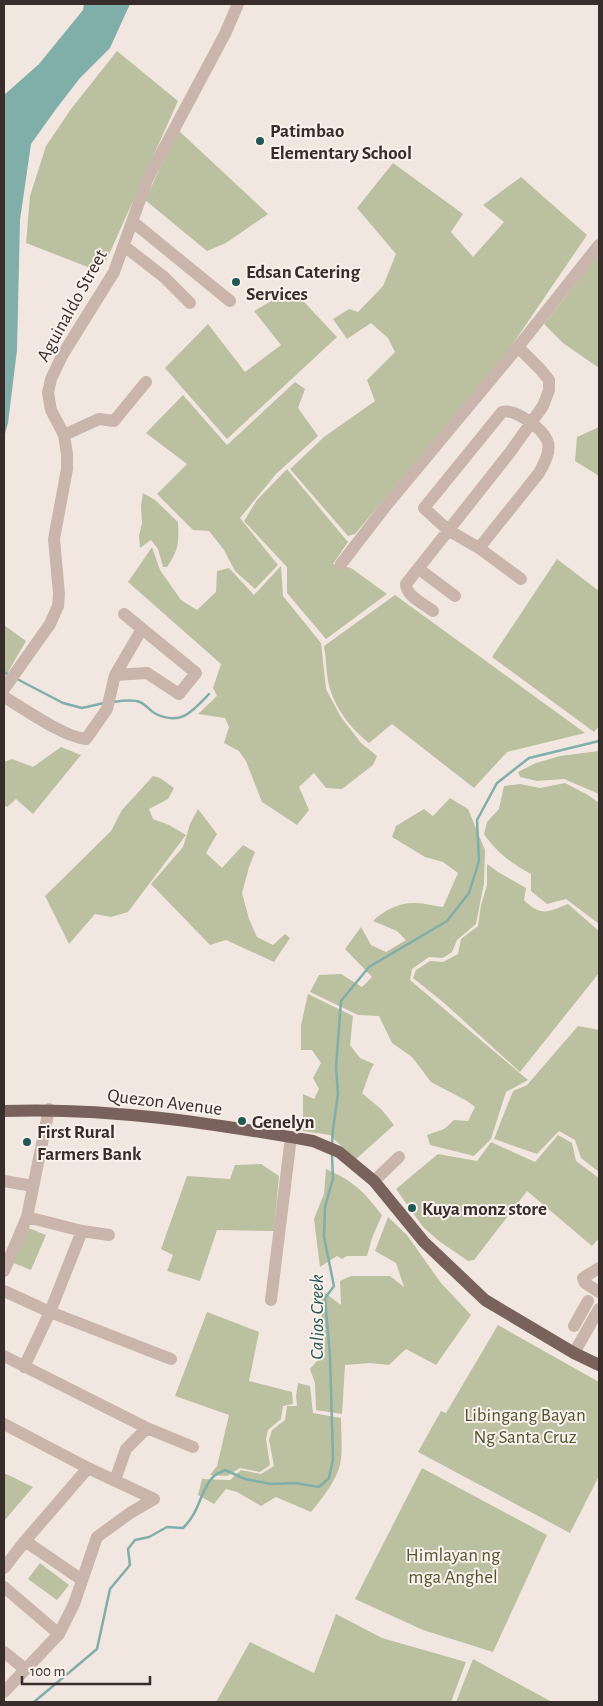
<svg xmlns="http://www.w3.org/2000/svg" width="603" height="1706" font-family="'Alegreya Sans',sans-serif">
  <rect width="100%" height="100%" fill="#f2e7e0"/>
  <!-- green -->
  <path fill="#bbc1a0" d="M117 51 178 101 107 259 98 271 26 243 30 196 46 146 71 109Z
    M178 130 268 214 226 243 207 251 145 200Z
    M393 163 463 214 451 232 473 257 504 222 483 205 521 177 587 235 508 351 355 534 348 536 290 469 324 437 375 401 367 380 395 352 388 338 371 323 347 339 333 319 349 309 358 312 383 286 396 254 357 208Z
    M599 254V368L563 343 544 324Z
    M292 289 337 337 227 439 165 368 208 324 245 372 281 345 254 311Z
    M295 382 305 389 298 408 318 436 276 474 240 518 278 565 255 589 235 571 224 550 209 531 193 530 157 494 187 464 146 433 183 395 227 445Z
    M599 427V476L575 461 577 437Z
    M287 469 348 542 333 564 351 568 387 594 326 639 287 593V567L244 521 257 500Z
    M143 493 155 500 178 522C179 543 179 549 167 567H163L158 549 151 540 140 548 139 536 142 523 141 506Z
    M152 547 160 570 181 600 197 610 216 592 217 571 229 568 254 595 281 566 283 596 321 643 326 689 341 717 361 743 377 756 373 765 342 789 326 788 314 773 299 787 309 810 297 825 262 802 246 761 239 751 224 743 229 727 225 718 198 714 217 696 213 688 221 664 128 582Z
    M557 559 599 591V726L594 732 492 657Z
    M395 595 585 733 507 752 474 788 392 724 369 743C350 728 333 706 328 681 326 670 326 657 324 646Z
    M4 625 26 641 4 679Z
    M61 747 81 755 33 814 16 799 7 807 4 805V762L12 759 33 767Z
    M599 751V794L564 779 537 781 520 777 518 772 536 763 560 756Z
    M153 776 160 778 174 788 168 799 149 809 153 819 169 825 186 835 128 912 111 917 95 914 69 944 45 896 111 831 122 810Z
    M565 783 588 795 599 803V924L566 899 547 904 531 891V874C511 863 497 853 484 834L487 822 499 809 504 786 520 784 540 788Z
    M450 798 468 809 485 850 484 883 476 924 457 940 452 952 443 958 429 957 412 969 410 980 528 1080 506 1092 491 1139 474 1156 430 1145 427 1135 444 1129 454 1120 468 1121 475 1107 467 1101 431 1082 412 1057 392 1043 379 1016 358 1015 310 992 319 975 341 974 362 987 372 977 345 949 361 927 371 945 386 952 406 940 397 931 373 921C384 910 400 902 416 903 425 903 434 906 443 907L458 873 443 862 425 857 392 837 396 826 424 809 433 816Z
    M198 809 217 834 206 853 222 868 243 845 255 852 249 867 242 893 249 919 257 937 273 945 285 934 290 938 274 962 226 940 210 945 151 884 183 847 190 824Z
    M487 864 498 872 526 888 524 900C541 917 548 912 568 904L599 931V973L520 1072 443 1002 413 978 416 970 430 961 443 962 458 954 461 939 478 926 481 905 487 885Z
    M308 994 353 1016 350 1045 360 1058 374 1064C368 1073 367 1083 362 1093L382 1110 394 1125 355 1160 330 1135 303 1131V1094L314 1099 319 1089 313 1078 321 1063 312 1050H301V1025Z
    M578 1026 599 1030V1172L581 1158 575 1140 559 1131 537 1154 494 1139 513 1091 527 1085Z
    M558 1135 572 1143 576 1161 599 1178V1238L592 1246 527 1191 474 1260 468 1261 439 1241 423 1227 396 1189 438 1154 477 1161 491 1142 535 1162Z
    M261 1164 279 1176 274 1231 217 1230 200 1281 167 1271 173 1255 161 1249 187 1176 230 1179 235 1165Z
    M326 1169C355 1182 363 1191 382 1215L372 1238 367 1256H347L342 1259 337 1256 320 1267 314 1219 324 1194Z
    M388 1217 407 1235 441 1283 471 1315 436 1365 406 1349 389 1365 370 1363 345 1365 342 1414 316 1410 315 1383 310 1369 324 1353 320 1289 341 1305 340 1281 351 1276H390L404 1287 396 1263 375 1251Z
    M26 1227 46 1235 31 1270 11 1262Z
    M207 1312 259 1332 249 1381 292 1392 293 1404 283 1406 281 1419 268 1430 266 1439 270 1465 260 1472 240 1468 227 1476 210 1475 217 1466 229 1415 175 1396Z
    M498 1325 599 1382V1476L570 1533 418 1452 441 1411 446 1413Z
    M298 1383 310 1386 313 1413 341 1418C341 1433 343 1450 340 1465 336 1481 321 1500 311 1512L276 1497 261 1506 237 1492 226 1489 214 1504 198 1495 202 1479 230 1480 241 1470 261 1474 274 1466 269 1440 272 1430 285 1420 287 1406H297L296 1396Z
    M422 1468 547 1535 493 1652 423 1630 355 1599Z
    M4 1473 33 1487 4 1521Z
    M40 1563 69 1585 57 1600 28 1579Z
    M336 1614 382 1638 466 1662 451 1702H216L250 1642 314 1673Z
    M473 1659 552 1702H456Z"/>
  <!-- water -->
  <path fill="#80aea9" d="M84 4H130L110 48 80 78 56 109 31 144 20 220 17 350 8 423 4 437V95L39 64 83 10Z"/>
  <g fill="none" stroke-linecap="round" stroke-linejoin="round">
    <!-- stream -->
    <path stroke="#80aea9" stroke-width="2.5" d="M4 672 10 675
      M17 679 63 703 82 708 104 703
      M112 702C120 701 132 699 140 702 145 704 150 711 156 714 181 726 193 711 209 694
      M332 1144 333 1129 338 1094 336 1067 341 1001 369 967 447 921 469 893 479 861 477 820 497 783 529 758 599 741
      M34 1702 97 1649 110 1589 130 1565 128 1549 135 1540 149 1537 167 1527 183 1528C201 1511 200 1489 214 1476 217 1473 222 1472 225 1470L245 1479 271 1484 295 1483 319 1487 329 1478 333 1459 330 1356 325 1298 334 1286 324 1237 325 1207 333 1178 332 1155"/>
    <!-- minor -->
    <path stroke="#cab5ac" stroke-width="12" d="M133 222 230 301
      M124 246 164 277 190 303
      M64 435 99 419 114 421 146 382
      M479 548 539 473C544 464 552 450 547 440 542 428 514 408 502 412L424 508 448 530 479 548 521 579
      M341 564 385 507 518 347
      M419 569 455 596
      M433 611C424 604 406 596 406 584L511 451 543 406 549 390V380L541 370 518 347 599 245
      M115 675 147 673 179 694 196 673 124 614
      M4 689 50 624 58 606 59 594 54 539 67 469V454L64 435 51 410 48 393 51 379 63 354 114 272 147 180 225 34 238 4
      M4 697C25 709 63 737 86 739L107 709 115 675 142 629
      M4 1181 33 1186
      M374 1181 399 1157
      M27 1217 82 1231 109 1235
      M599 1268 583 1278 585 1283 599 1292
      M4 1271 27 1217 49 1109
      M4 1291 50 1312 171 1359
      M271 1300 291 1137
      M574 1326 588 1301
      M574 1353 599 1309
      M4 1356 147 1428 193 1447
      M24 1367 50 1312 82 1231
      M4 1424 88 1468 154 1499
      M115 1480 126 1449 147 1428
      M25 1541 82 1580
      M4 1568 25 1541 88 1468
      M4 1587 59 1634
      M4 1652 25 1669
      M4 1692 59 1634 74 1604 97 1537 130 1513 154 1499"/>
    <!-- major -->
    <path stroke="#79625c" stroke-width="12" d="M4 1111C107 1107 211 1123 313 1141L339 1152 374 1181 424 1242 485 1300 574 1353 599 1365"/>
  </g>
  <!-- markers -->
  <g fill="#225853" stroke="#faf1ec" stroke-width="2">
    <circle cx="260" cy="141" r="5"/>
    <circle cx="236" cy="282" r="5"/>
    <circle cx="242" cy="1121" r="5"/>
    <circle cx="27" cy="1142" r="5"/>
    <circle cx="412" cy="1208" r="5"/>
  </g>
  <g text-anchor="middle" stroke-width="4" stroke-linejoin="round" paint-order="stroke">
    <!-- poi labels -->
    <g font-size="19" font-weight="bold" fill="#382d2b" stroke="#faf1ec" text-anchor="start">
      <text x="270" y="137">Patimbao<tspan x="270" dy="22">Elementary School</tspan></text>
      <text x="246" y="278">Edsan Catering<tspan x="246" dy="22">Services</tspan></text>
      <text x="252" y="1128">Genelyn</text>
      <text x="37" y="1138">First Rural<tspan x="37" dy="22">Farmers Bank</tspan></text>
      <text x="422" y="1215">Kuya monz store</text>
    </g>
    <!-- street labels -->
    <g font-size="19" fill="#382d2b" stroke="#faf1ec">
      <text transform="translate(71 305) rotate(-61)" y="7">Aguinaldo Street</text>
      <text transform="translate(165 1101) rotate(7)" y="7">Quezon Avenue</text>
    </g>
    <!-- park labels -->
    <g font-size="19" fill="#4e562f" stroke="#faf1ec">
      <text x="525" y="1421">Libingang Bayan<tspan x="525" dy="22">Ng Santa Cruz</tspan></text>
      <text x="453" y="1561">Himlayan ng<tspan x="453" dy="22">mga Anghel</tspan></text>
    </g>
    <!-- water labels -->
    <g font-size="20" font-style="italic" fill="#225853" stroke="#faf1ec">
      <text transform="translate(316 1317) rotate(-90)" y="7">Calios Creek</text>
    </g>
  </g>
  <!-- border -->
  <rect width="603" height="1706" fill="none" stroke="#382d2b" stroke-width="10"/>
  <!-- scale -->
  <path d="M22 1676v8h128v-8" fill="none" stroke="#382d2b" stroke-width="2.5"/>
  <text x="30" y="1676" font-size="15" fill="#382d2b" stroke="#faf1ec" stroke-width="4" paint-order="stroke">100 m</text>
</svg>
